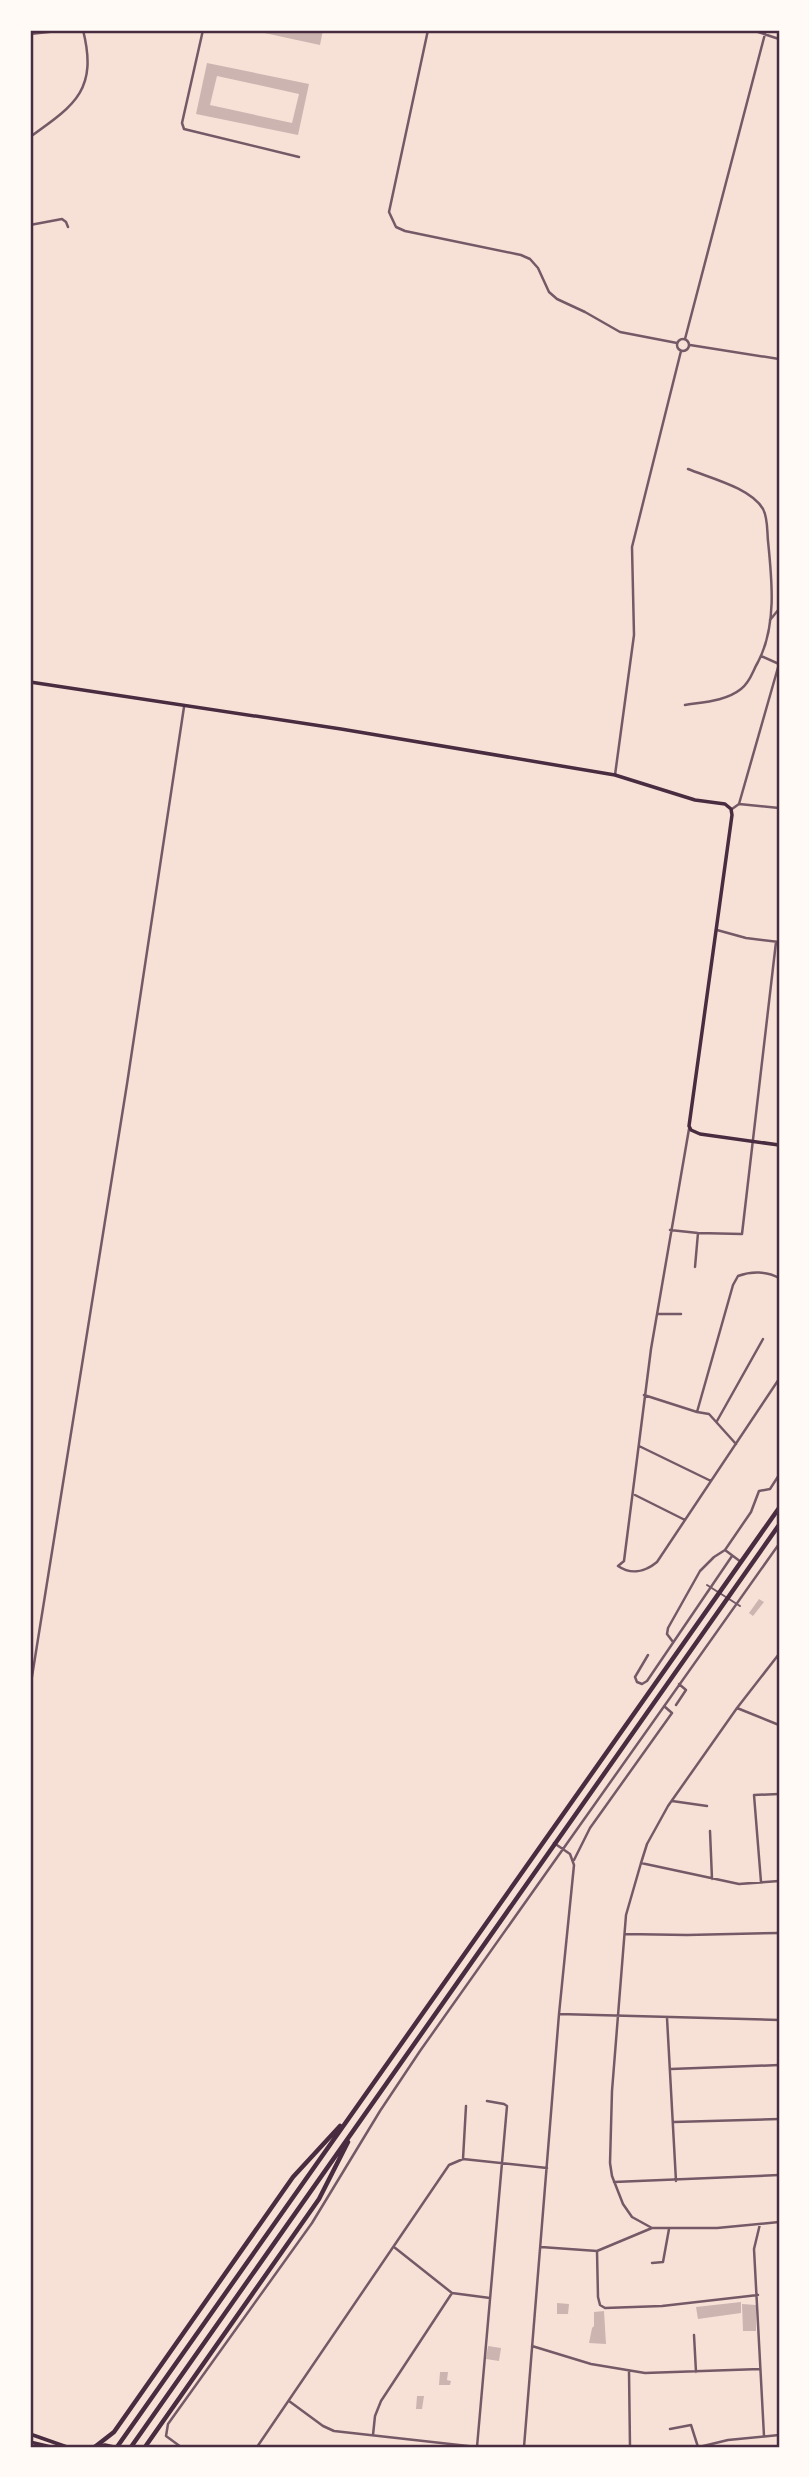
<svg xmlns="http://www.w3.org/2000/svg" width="809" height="2477" font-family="Montserrat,sans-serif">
  <rect width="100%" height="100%" fill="#f7e1d7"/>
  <!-- building -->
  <path fill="#ccb4b1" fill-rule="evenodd" d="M250 30H298L313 33 314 30H323L320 45Z
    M207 63 309 84 298 135 196 114ZM217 76 299 94 292 123 210 105Z
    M759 1599 764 1602 753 1616 749 1613Z
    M741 2302V2313L698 2319 696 2307Z
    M557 2303 569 2304 568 2314H557Z
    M742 2304 756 2305V2331H743Z
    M604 2311 606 2344 589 2343 592 2328 594 2326V2312Z
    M488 2346 501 2348 499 2361 486 2359Z
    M440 2372H448L447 2380 451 2381 450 2385H439Z
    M417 2396H424L422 2409H416Z"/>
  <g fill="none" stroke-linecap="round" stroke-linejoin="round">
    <!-- pedestrian -->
    <path stroke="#755966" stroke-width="2" d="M707 1585 740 1606"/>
    <!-- minor -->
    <path stroke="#755966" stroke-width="2.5" d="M203 30 182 123 184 129 299 157
      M428 30 389 212 396 227 405 231 521 255 530 259 538 268 549 292 557 299 585 312 620 332 677 343
      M752 30 779 39
      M30 34 67 30
      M30 137C75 105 98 90 83 30
      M30 225 62 219 66 222 68 227
      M685 339 766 30
      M770 620 779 609
      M761 656 779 664
      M685 705C704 702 726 701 741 689 751 681 752 672 758 662 777 626 772 580 768 541 767 531 768 518 763 509 751 488 710 478 688 469
      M739 804 779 664
      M732 809 739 804 779 808
      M717 930 746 938 779 942
      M689 1129 651 1349 624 1561 618 1566C631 1575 645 1572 657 1562L779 1379
      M670 1230 698 1233 742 1234 776 942
      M695 1267 698 1233
      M657 1314H681
      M644 1395 697 1412 709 1414 736 1444
      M697 1412 733 1285 738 1276C751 1271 767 1271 779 1278
      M717 1421 763 1339
      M639 1446 711 1481
      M635 1495 685 1520
      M725 1550 741 1562
      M673 1642 667 1634 668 1628 700 1571 714 1557 725 1550 751 1512 759 1491 770 1489 779 1475
      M779 1654 737 1708 668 1806 647 1844 641 1863 626 1915 612 2091 610 2163 612 2176 623 2204 632 2217 652 2228H717L779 2222
      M648 1655 635 1677 637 1682 642 1684 647 1681 732 1556
      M30 1689 127 1084 184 707
      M676 1705 686 1690 679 1684
      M737 1708 779 1725
      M672 1801 707 1806
      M710 1831 712 1879
      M574 1860 590 1828 672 1713 664 1706
      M641 1863 739 1884 779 1881
      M761 1882 754 1795 779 1794
      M625 1934 687 1935 779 1933
      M559 2014 779 2020
      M667 2018 676 2181
      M671 2069 779 2065
      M674 2122 779 2119
      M463 2159 466 2106
      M614 2182 779 2175
      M760 2224 754 2249 764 2436
      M394 2247 452 2293 490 2298
      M541 2247 597 2251 652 2228
      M597 2251 598 2297 600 2305 605 2308 662 2306 758 2295
      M652 2263 663 2262 669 2229
      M694 2335 696 2372
      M532 2346 591 2364 645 2373 760 2369
      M629 2371 630 2447
      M289 2401 323 2426 334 2431 477 2447
      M670 2429 691 2425 698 2447
      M373 2435 375 2416 381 2401 452 2293
      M181 2447 166 2436 168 2424 312 2223 380 2111 420 2051 779 1544
      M257 2447 449 2165 463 2159 547 2168
      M477 2447 507 2106 504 2104 487 2101
      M524 2447 559 2014 574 1865 570 1854 554 1843
      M699 2447 728 2440 779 2435"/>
    <!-- tertiary -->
    <path stroke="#755966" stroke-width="2.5" d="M677 345a6 6 0 1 1 12 0a6 6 0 1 1-12 0Z
      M690 345 779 359
      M615 775 634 635 632 547 681 351"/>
    <!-- secondary -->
    <path stroke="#4a2c40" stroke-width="3.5" d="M30 682 341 729 615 775 695 800 725 804 731 809 732 815 689 1126 691 1130 700 1134 779 1145"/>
    <!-- primary -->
    <path stroke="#4a2c40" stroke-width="3.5" d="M30 2434 67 2447
      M30 2442 51 2447
      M91 2447 105 2445 114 2447"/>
    <!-- trunk -->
    <path stroke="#4a2c40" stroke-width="4.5" d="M96 2446 114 2432 293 2177 340 2126
      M117 2447 779 1508
      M131 2447 779 1525
      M145 2447 319 2199 348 2142"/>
  </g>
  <!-- border -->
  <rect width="809" height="2477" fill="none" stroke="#fffaf5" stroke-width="63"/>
  <rect x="32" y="32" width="746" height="2414" fill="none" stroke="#4a2c40" stroke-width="2.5"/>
</svg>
